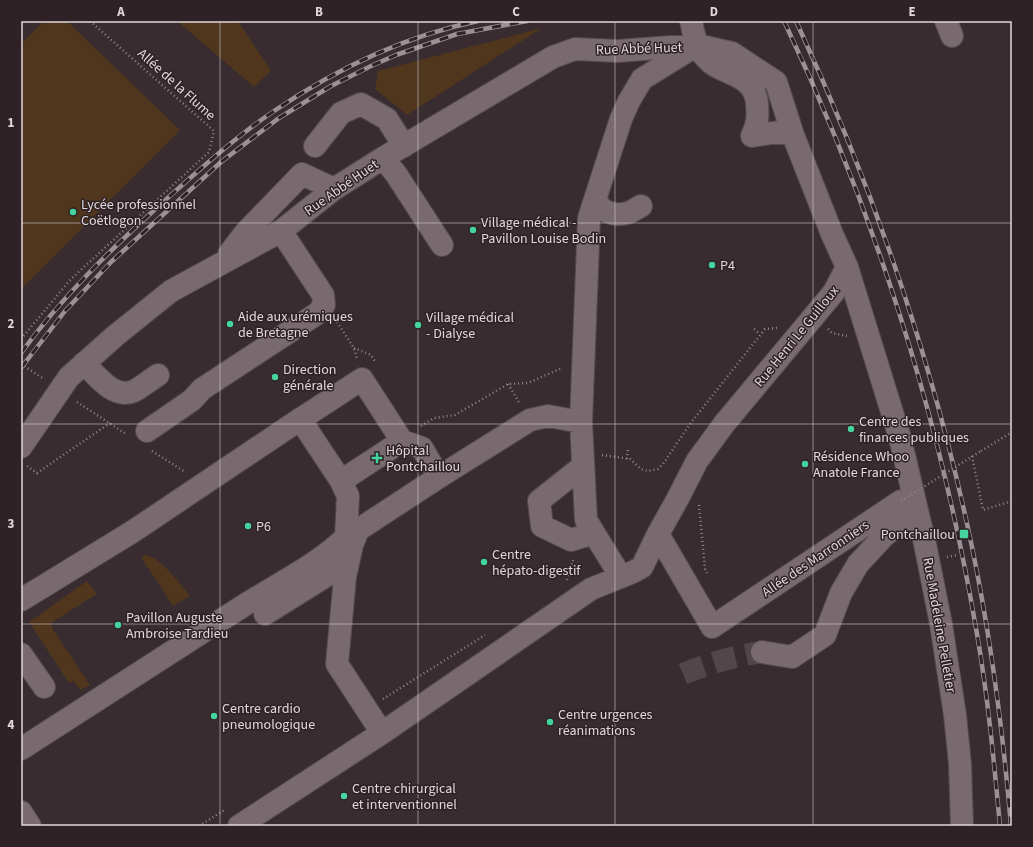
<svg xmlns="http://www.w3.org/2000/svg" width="1033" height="847" font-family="'Source Sans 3',sans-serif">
  <rect width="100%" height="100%" fill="#382c30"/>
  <!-- green -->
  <path fill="#4f361c" d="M44 21H67L180 130 21 289V44Z
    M177 21H238L271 71 254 87Z
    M542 28 407 115 375 89 378 71Z
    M145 555C161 557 180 584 190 596L173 606 149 569 146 566 142 558Z
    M87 581 97 594 54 621 52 624V628L90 685 80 690 74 681 69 683 29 622Z"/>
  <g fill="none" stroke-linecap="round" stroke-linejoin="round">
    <!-- minor-tunnel -->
    <path stroke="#51464a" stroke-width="22" stroke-dasharray="22 11" stroke-linecap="butt" d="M683 674C709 663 735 656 762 652"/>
    <!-- minor casing -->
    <g stroke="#554b4e" stroke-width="24">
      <path id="minor" d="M691 21C694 35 696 47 706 58 721 76 754 72 757 103 758 118 758 122 752 136
        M946 21 952 36
        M752 136 778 132 793 135
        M315 146 341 113 361 104 387 119 404 146
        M383 158 396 174 442 245
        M596 198C598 211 614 217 627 213 632 212 637 208 641 206
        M229 254 245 233 302 174 334 189
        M847 267 834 292 724 424 697 461 677 500 658 534 712 627 901 501
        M84 363C96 375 114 400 134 391 142 387 150 380 158 375
        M147 431 192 400 202 389 318 313 324 305 323 295 281 231
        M21 447 69 377 115 336 171 291 281 231 334 189 383 158 553 57 575 49 618 51 697 45 732 53 776 82 793 135 832 234 847 267 900 438 925 544 941 624 955 715 960 764 962 826
        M583 466 539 501 542 526 571 540 594 533
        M341 481 402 441
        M621 577 586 520 581 422 589 218 621 119 629 101 642 79 694 47
        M21 600 132 532 290 426 362 379 402 441 422 448 439 477
        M265 614 334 571 346 537 348 496 341 481 300 419
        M762 652 792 657 825 635 841 593 858 564 884 536 908 517 917 512
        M21 654 44 687
        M382 733 337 664 345 577 352 545 358 530 439 477 530 420 548 416 581 422
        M21 749C95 701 169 654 243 606 276 585 319 564 346 537
        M21 812 30 826
        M239 826 382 733 591 589 633 572 642 567 658 534"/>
    </g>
    <!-- path -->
    <path stroke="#908589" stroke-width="2.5" stroke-dasharray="1 3" stroke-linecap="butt" d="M337 322 354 348 357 359
      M754 329 760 334
      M828 329 832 333 847 336
      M21 339 71 279 209 152 214 131 90 21
      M354 348 371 355 376 363
      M21 364 44 379
      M508 384 520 404
      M77 402 126 434
      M421 426 434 418 455 415 508 384 528 383 562 368
      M152 451 185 472
      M981 451 1012 432
      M602 455 630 459 641 469 648 471 658 469 663 464 690 424 765 329 777 328
      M972 456 983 510 1012 501
      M627 459 628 448
      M27 466 37 473 110 423
      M699 505 705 569 707 573
      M947 557 957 555
      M567 580 573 560
      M383 699 485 635
      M199 826 226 809"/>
    <!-- minor -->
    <use href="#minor" stroke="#786a6e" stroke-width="22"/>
    <!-- rail casing -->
    <g stroke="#9b9194" stroke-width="4.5">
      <path id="rail" d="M784 21C876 215 941 422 977 634 988 697 994 762 1000 826
        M796 21C874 189 934 365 972 547 991 639 1003 732 1011 826
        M21 353C62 297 111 249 162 203 198 171 234 138 274 111 336 69 405 36 478 21
        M21 368 65 311 111 262 221 162 279 118 331 86 371 66 396 55 457 34 527 21"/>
    </g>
    <!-- rail -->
    <use href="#rail" stroke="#2e2226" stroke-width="3" stroke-dasharray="9" stroke-linecap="butt"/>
    <!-- path-bridge -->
    <path stroke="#908589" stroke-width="2.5" stroke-dasharray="1 3" stroke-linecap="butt" d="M901 501 981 451"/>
  </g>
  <!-- grid -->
  <path fill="none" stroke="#e0d7da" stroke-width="1" stroke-opacity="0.55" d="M220 21V826M418 21V826M615 21V826M813 21V826M21 223H1012M21 424H1012M21 624H1012"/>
  <!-- markers -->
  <g fill="#46d49e" stroke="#2e2226" stroke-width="1.5">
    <circle cx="73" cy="212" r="4"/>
    <circle cx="473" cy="230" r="4"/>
    <circle cx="712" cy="265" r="4"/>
    <circle cx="230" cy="324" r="4"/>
    <circle cx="418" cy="325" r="4"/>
    <circle cx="275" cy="377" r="4"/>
    <circle cx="851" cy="429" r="4"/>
    <path d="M375 452h4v4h4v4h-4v4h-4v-4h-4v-4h4z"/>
    <circle cx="805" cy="464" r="4"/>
    <circle cx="248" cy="526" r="4"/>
    <rect x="959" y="529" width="10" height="10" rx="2"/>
    <circle cx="484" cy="562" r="4"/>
    <circle cx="118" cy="625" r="4"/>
    <circle cx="214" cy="716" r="4"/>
    <circle cx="550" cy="722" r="4"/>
    <circle cx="344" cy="796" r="4"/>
  </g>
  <g text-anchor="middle" stroke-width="3" stroke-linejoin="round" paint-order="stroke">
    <!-- street labels -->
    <g font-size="14" fill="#e0d7da" stroke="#2e2226">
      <text transform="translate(639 48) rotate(-2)" y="5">Rue Abbé Huet</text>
      <text transform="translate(177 84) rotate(42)" y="5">Allée de la Flume</text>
      <text transform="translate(341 187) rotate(-35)" y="5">Rue Abbé Huet</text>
      <text transform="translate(796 336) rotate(-51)" y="5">Rue Henri Le Guilloux</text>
      <text transform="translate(815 558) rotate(-34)" y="5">Allée des Marronniers</text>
      <text transform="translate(940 625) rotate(80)" y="5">Rue Madeleine Pelletier</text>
    </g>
    <!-- poi labels -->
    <g font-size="14" fill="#e0d7da" stroke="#2e2226" text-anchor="start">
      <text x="81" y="209">Lycée professionnel<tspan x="81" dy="16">Coëtlogon</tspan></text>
      <text x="481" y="227">Village médical -<tspan x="481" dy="16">Pavillon Louise Bodin</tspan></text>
      <text x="720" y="270">P4</text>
      <text x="238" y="321">Aide aux urémiques<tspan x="238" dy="16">de Bretagne</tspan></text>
      <text x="426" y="322">Village médical<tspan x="426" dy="16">- Dialyse</tspan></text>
      <text x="283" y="374">Direction<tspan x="283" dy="16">générale</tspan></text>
      <text x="859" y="426">Centre des<tspan x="859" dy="16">finances publiques</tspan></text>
      <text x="386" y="455">Hôpital<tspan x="386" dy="16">Pontchaillou</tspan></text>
      <text x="813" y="461">Résidence Whoo<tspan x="813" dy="16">Anatole France</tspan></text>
      <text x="256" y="531">P6</text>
      <text x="955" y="539" text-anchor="end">Pontchaillou</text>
      <text x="492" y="559">Centre<tspan x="492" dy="16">hépato-digestif</tspan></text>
      <text x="126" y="622">Pavillon Auguste<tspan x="126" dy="16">Ambroise Tardieu</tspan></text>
      <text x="222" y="713">Centre cardio<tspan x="222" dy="16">pneumologique</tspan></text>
      <text x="558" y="719">Centre urgences<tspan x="558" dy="16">réanimations</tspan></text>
      <text x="352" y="793">Centre chirurgical<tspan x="352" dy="16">et interventionnel</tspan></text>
    </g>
  </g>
  <!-- border -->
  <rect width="1033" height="847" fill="none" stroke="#2e2226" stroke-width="44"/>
  <rect x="22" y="22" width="989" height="803" fill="none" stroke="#e0d7da" stroke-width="1.5"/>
  <g font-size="13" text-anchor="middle" font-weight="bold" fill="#e0d7da">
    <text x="121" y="16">A</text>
    <text x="319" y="16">B</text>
    <text x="516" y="16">C</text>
    <text x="714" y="16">D</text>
    <text x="912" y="16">E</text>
    <text x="11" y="127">1</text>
    <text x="11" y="328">2</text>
    <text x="11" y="528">3</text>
    <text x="11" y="729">4</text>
  </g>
</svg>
